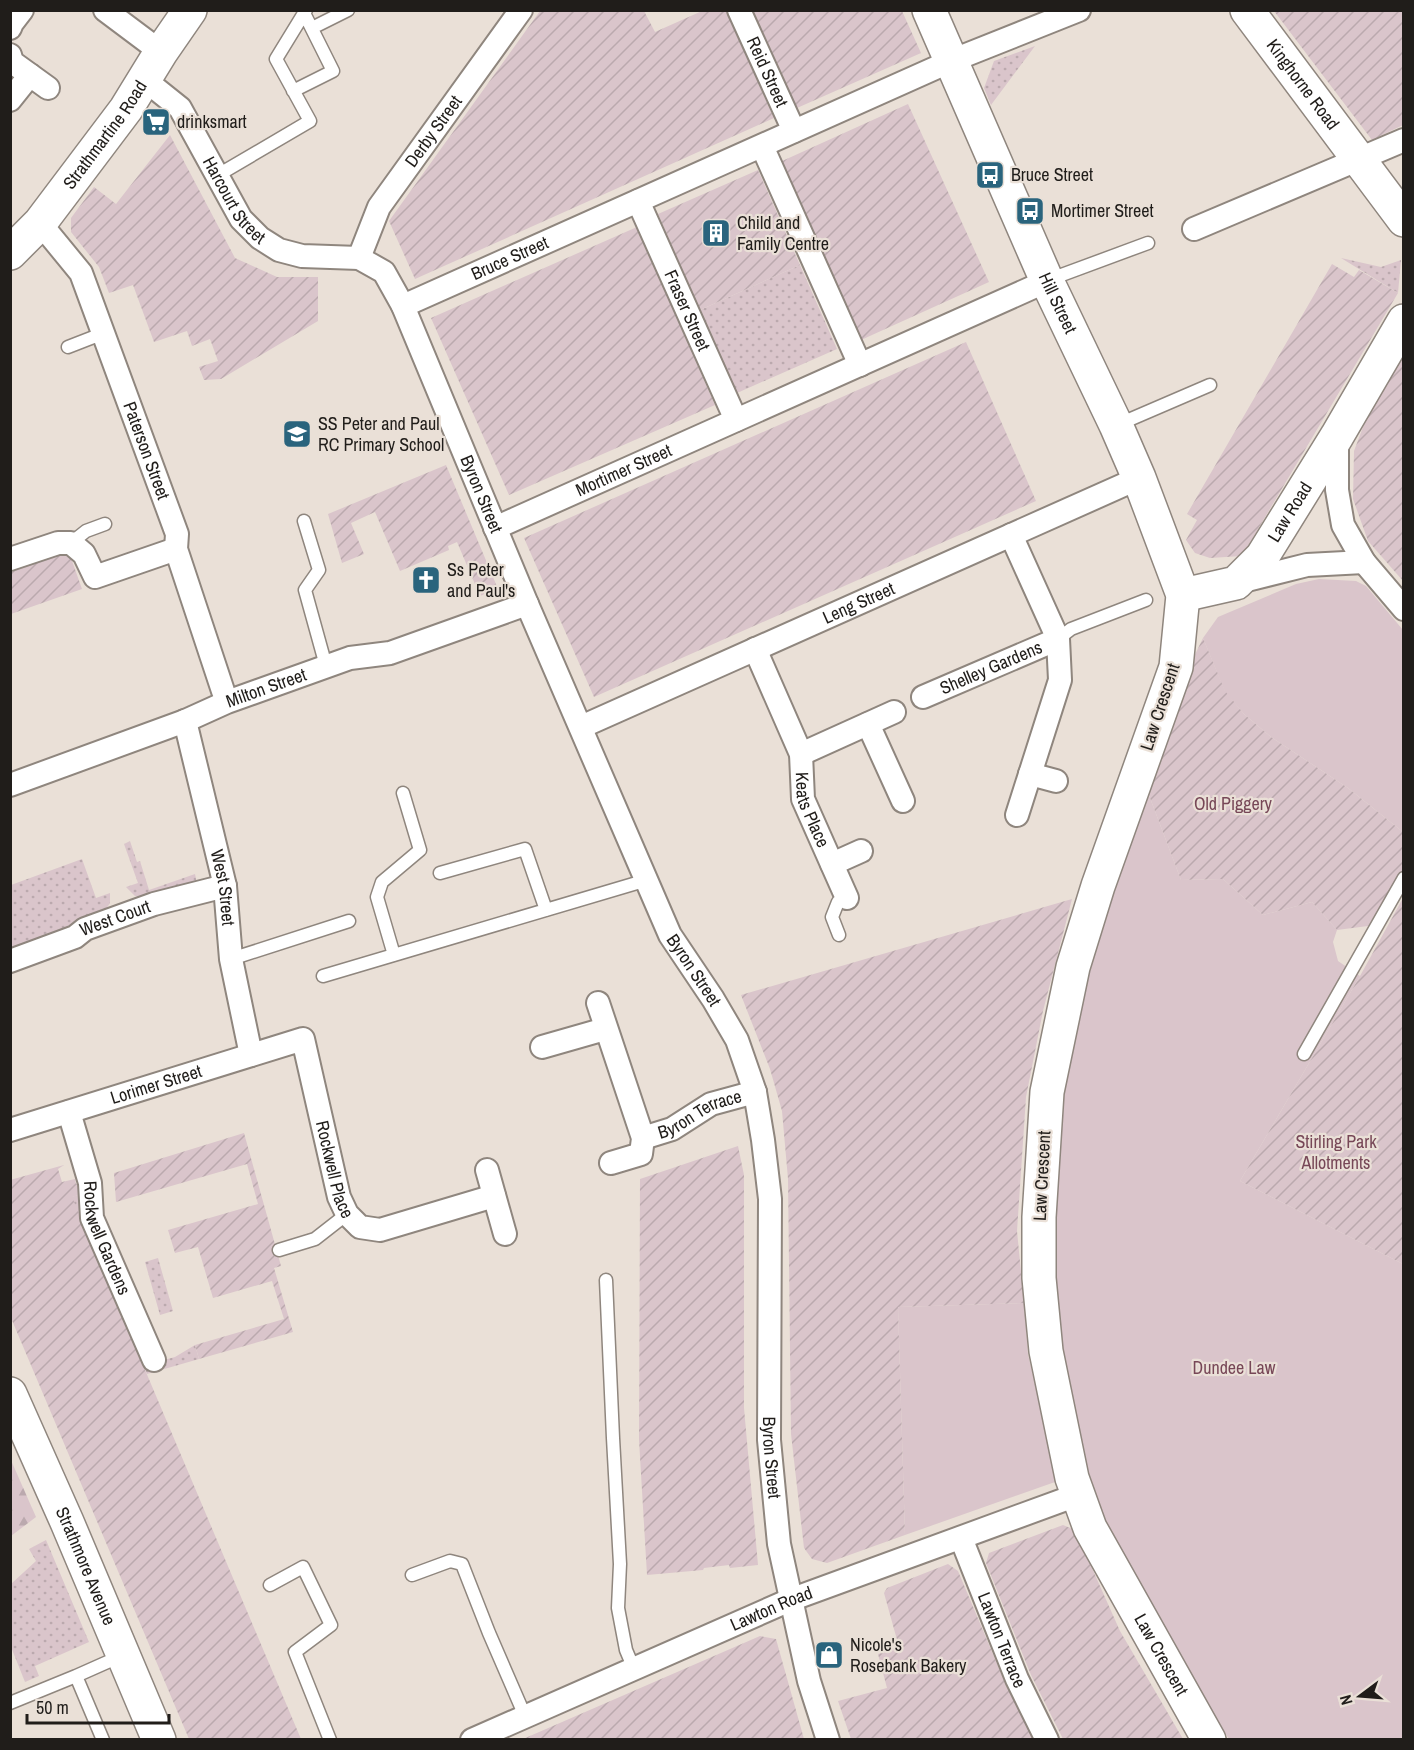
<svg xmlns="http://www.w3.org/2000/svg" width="1414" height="1750" font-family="'Archivo Narrow',sans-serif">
  <defs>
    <pattern id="grass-dots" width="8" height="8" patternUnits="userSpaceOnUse" patternTransform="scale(1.5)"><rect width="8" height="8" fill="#dac5cb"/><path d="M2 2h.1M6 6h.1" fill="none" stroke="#bba9ae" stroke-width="1.8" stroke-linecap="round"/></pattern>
    <pattern id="forest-firs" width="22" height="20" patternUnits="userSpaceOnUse" patternTransform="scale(1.5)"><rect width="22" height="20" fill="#dac5cb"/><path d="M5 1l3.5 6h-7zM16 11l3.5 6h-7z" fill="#bba9ae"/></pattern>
    <pattern id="garden-furrows" width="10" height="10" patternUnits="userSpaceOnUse" patternTransform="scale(1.5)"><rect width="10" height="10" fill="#dac5cb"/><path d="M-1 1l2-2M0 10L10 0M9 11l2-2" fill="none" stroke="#bba9ae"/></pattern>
  </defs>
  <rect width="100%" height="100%" fill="#eae0d7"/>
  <!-- grass -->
  <path fill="url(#grass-dots)" d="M1035 46 991 105 984 88 994 61Z
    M1341 258 1381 267 1401 260 1398 293Z
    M800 265 837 349 737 393 700 310Z
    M130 841 137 862 140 861 149 890 195 874 197 884 145 897 135 896 126 887 138 883 124 844Z
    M82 859 96 898 110 893V903L104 912 73 929 13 952 11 946V885Z
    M82 1194 149 1364 175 1357 195 1345 199 1359 147 1374 71 1197Z
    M158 1258 173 1311 160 1315 145 1262Z
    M46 1540 89 1642 35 1666 39 1676 25 1682 11 1647V1584L36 1561 29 1549Z"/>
  <!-- forest -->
  <path fill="url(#forest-firs)" d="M10 1458 36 1517 11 1536H10Z"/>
  <!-- park -->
  <path fill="#dac5cb" d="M1319 579 1356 581 1366 586 1403 630V832L1348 788 1271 737 1244 714 1225 692 1203 638 1218 617 1296 584Z
    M1147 790 1181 880 1223 879 1263 915 1312 902 1337 930 1333 942 1338 961 1360 976 1240 1181 1403 1264V1739H1229L1193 1684 1097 1508 1078 1451 1062 1363 1052 1220 1063 1091 1095 932Z
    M1024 1303 1028 1354 1041 1411 1059 1473V1478L1055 1482 905 1535 898 1307Z"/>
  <!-- garden -->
  <path fill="url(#garden-furrows)" d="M540 11H644L655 32 702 11H726L774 118 415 279 389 221Z
    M753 11H902L921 53 797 108Z
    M1274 11H1403V125L1372 140Z
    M908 104 989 282 861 340 780 162Z
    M170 135 235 258 277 277H318V321L221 379 204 380 199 367 218 361 210 339 192 346 187 331 154 342 133 285 109 293 99 267 71 232V218L94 187 116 204Z
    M758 170 800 265 700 310 658 214Z
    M637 227 715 405 509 495 431 318Z
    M1332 264 1354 277 1359 270 1398 293 1242 556 1210 558 1195 553 1186 540 1197 520 1187 514Z
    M966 342 1036 501 594 697 524 538Z
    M1403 352V581L1368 541 1353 499 1354 451 1366 419Z
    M446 465 498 589 480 596 457 542 448 546 449 550 400 571 375 512 351 523 364 554 342 563 328 514Z
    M61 554 71 558 82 589 11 614V572Z
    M1203 638 1225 691 1244 714 1271 737 1348 788 1403 832V869L1376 919 1368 926 1337 930 1312 902 1263 915 1223 879 1181 880 1147 790 1188 669Z
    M1403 898V1264L1240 1181 1360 976Z
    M1072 899 1043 1011 1026 1097 1017 1231 1024 1303 898 1307 905 1535 827 1563 812 1559 804 1548 791 1434 788 1179 782 1111 770 1069 741 995Z
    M244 1133 281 1266 274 1268 293 1332 199 1359 195 1345 284 1319 272 1281 213 1298 198 1247 175 1253 168 1230 258 1204 247 1164 116 1202 114 1173Z
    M738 1146 744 1175V1408L758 1565 730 1568 729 1565 704 1568 703 1570 647 1575 639 1440 640 1179Z
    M64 1165 58 1169 62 1182 75 1179 76 1184 81 1183 82 1194 72 1197 301 1739H189L11 1318 10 1180Z
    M1063 1525 1075 1530 1120 1631 1183 1739H1063L1031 1675 986 1563 989 1553Z
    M948 1564 958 1571 1006 1685 1033 1739H851L838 1701 887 1688 878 1654 899 1647 884 1593 887 1588Z
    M760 1636 776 1639 804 1739H523Z"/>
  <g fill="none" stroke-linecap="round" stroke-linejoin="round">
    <!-- lane casing -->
    <g stroke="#8f867e" stroke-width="15">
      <path id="lane" d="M312 28 348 10
        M293 91 333 71 304 13
        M218 175 310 121 276 59 306 10
        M1048 280 1148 243
        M68 347 104 333
        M1117 425 1210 385
        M304 521 319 570 305 590 326 666
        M71 543 86 531 105 524
        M1058 639 1071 629 1146 600
        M440 873 525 849 546 910
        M839 935 832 917 838 902 847 898
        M394 955 377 897 382 882 420 850 403 793
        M231 959 349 921
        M323 976 647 880
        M1304 1054 1404 878
        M279 1250 315 1239 347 1214
        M606 1280 613 1438 620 1564 618 1608 626 1650 634 1669
        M412 1575 450 1561 462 1564 489 1633 525 1716
        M270 1585 303 1567 331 1625 295 1652 330 1740
        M10 1703 76 1676
        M103 1740 76 1676 121 1656"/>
    </g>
    <!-- street casing -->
    <g stroke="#8f867e" stroke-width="26">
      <g id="street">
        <path d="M105 10 161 52"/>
        <path id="s1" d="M739 10 794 131"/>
        <path d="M10 28 12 23 22 10"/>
        <path d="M10 55 12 62 48 88"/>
        <path id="s2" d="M145 80 180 108 241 219 260 238 279 250 302 256 359 258 384 272 403 306 527 604 670 935 713 999 737 1040 755 1092 763 1140 770 1199 769 1440 779 1544 809 1681 828 1740"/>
        <path d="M10 100 30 75"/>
        <path d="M762 146 860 365"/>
        <path id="s3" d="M638 201 736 420"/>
        <path id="s4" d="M40 223 81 273 177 534 176 549 223 691"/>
        <path d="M1194 229 1404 140"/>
        <path id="s5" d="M359 258 379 207 521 10"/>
        <path id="s6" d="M403 306 951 61 1079 10"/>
        <path d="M1337 438V490L1343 525 1364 562 1404 609"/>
        <path id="s7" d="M495 528 1047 281"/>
        <path d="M1011 535 1058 639 1060 680 1017 815"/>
        <path d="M10 559 58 543H71L84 554 95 577 176 549"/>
        <path d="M1239 582 1307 565 1364 562"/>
        <path id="s8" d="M755 649 801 754 803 799 847 898"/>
        <path id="s9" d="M923 697 1058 639"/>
        <path id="s10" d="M185 721 225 886 231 959 251 1055"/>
        <path d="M868 724 903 801"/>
        <path id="s11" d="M581 727 1139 478"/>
        <path d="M801 754 894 712"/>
        <path d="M1030 774 1056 781"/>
        <path id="s12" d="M10 785 185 721 227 702 350 658 390 653 527 604"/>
        <path d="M832 864 861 851"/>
        <path id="s13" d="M10 961 75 937 85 929 154 904 225 886"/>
        <path d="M598 1003 643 1138 641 1154 611 1163"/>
        <path d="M542 1047 605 1029"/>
        <path id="s14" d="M69 1112 90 1183 92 1218 154 1360"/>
        <path id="s15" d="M10 1130 303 1039 339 1197 347 1214 360 1227 380 1230 494 1196"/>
        <path id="s16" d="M643 1138 672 1129 711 1104 755 1092"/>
        <path d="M487 1170 505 1234"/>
        <path id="s17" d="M961 1538 1017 1679 1047 1740"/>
        <path id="s18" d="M472 1740 790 1600 1077 1495"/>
      </g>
    </g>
    <!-- secondary casing -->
    <g stroke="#8f867e" stroke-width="36">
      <g id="secondary">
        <path id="s19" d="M929 10 1047 281 1116 425 1139 478 1183 595 1176 667 1098 886 1073 967 1047 1092 1039 1217V1278L1046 1351 1072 1478 1090 1528 1209 1740"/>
        <path id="s20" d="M1247 10 1404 220"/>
        <path id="s21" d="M10 253 40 223 126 109 161 52 190 10"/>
        <path id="s22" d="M1183 595 1236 583 1262 557 1337 436 1404 321"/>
        <path id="s23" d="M10 1394 67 1522 159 1740"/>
      </g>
    </g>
    <!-- lane -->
    <use href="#lane" stroke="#fff" stroke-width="12"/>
    <!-- street -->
    <use href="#street" stroke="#fff" stroke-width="22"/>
    <!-- secondary -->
    <use href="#secondary" stroke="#fff" stroke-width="33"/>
  </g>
  <!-- icons -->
  <defs>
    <g id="supermarket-square" transform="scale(1.5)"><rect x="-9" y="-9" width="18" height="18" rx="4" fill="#2a647d" stroke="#eae0d7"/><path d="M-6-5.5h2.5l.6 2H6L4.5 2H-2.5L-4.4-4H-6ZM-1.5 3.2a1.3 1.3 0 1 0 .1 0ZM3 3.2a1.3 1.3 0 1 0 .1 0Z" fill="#fff"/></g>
    <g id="bus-square" transform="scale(1.5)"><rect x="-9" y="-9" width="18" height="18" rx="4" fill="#2a647d" stroke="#eae0d7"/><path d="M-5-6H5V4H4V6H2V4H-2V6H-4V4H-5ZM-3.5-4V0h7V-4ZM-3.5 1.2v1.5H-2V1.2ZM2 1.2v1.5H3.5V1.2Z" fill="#fff"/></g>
    <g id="building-square" transform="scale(1.5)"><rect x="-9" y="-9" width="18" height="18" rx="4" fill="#2a647d" stroke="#eae0d7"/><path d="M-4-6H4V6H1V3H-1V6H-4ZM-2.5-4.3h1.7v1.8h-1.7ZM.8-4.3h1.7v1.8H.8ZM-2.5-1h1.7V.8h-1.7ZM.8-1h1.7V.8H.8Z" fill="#fff"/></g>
    <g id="school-square" transform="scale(1.5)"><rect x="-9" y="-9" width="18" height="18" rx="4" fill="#2a647d" stroke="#eae0d7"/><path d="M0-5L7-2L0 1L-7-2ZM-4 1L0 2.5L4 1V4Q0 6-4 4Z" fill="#fff"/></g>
    <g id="church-square" transform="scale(1.5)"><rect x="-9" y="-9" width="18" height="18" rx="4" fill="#2a647d" stroke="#eae0d7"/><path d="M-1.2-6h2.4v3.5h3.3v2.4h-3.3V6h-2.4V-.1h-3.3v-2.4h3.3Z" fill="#fff"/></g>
    <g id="shop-square" transform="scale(1.5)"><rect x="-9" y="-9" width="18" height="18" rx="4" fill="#2a647d" stroke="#eae0d7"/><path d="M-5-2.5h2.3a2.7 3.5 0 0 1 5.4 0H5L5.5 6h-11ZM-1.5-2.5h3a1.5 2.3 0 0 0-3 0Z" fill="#fff"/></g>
  </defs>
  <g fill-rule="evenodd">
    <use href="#supermarket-square" x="156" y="122"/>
    <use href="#bus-square" x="990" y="175"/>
    <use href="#bus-square" x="1030" y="211"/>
    <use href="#building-square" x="716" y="233"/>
    <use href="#school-square" x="297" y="434"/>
    <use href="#church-square" x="426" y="580"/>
    <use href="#shop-square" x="829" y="1655"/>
  </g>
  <g text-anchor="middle" stroke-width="4.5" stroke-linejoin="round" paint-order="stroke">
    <!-- street labels -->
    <g font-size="18" fill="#201d1a" stroke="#eae0d7">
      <text dy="6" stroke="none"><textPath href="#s1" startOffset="68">Reid Street</textPath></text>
      <text dy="6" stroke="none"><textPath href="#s20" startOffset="93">Kinghorne Road</textPath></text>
      <text dy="6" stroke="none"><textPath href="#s5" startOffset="148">Derby Street</textPath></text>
      <text dy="6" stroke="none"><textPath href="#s21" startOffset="152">Strathmartine Road</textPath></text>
      <text dy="6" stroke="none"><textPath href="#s2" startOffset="152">Harcourt Street</textPath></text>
      <text dy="6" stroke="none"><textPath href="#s6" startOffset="117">Bruce Street</textPath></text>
      <text dy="6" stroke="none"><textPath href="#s19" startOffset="320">Hill Street</textPath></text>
      <text dy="6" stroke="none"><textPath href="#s3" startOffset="120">Fraser Street</textPath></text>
      <text dy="6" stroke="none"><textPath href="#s4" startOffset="254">Paterson Street</textPath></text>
      <text dy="6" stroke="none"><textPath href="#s7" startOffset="141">Mortimer Street</textPath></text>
      <text dy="6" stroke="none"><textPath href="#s2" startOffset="573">Byron Street</textPath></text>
      <text dy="6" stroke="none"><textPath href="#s22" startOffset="144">Law Road</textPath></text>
      <text dy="6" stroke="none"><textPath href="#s11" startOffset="304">Leng Street</textPath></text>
      <text dy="6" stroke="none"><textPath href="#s9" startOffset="74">Shelley Gardens</textPath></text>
      <text dy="6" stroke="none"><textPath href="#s12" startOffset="274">Milton Street</textPath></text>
      <text transform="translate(1160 707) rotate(-72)" y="6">Law Crescent</text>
      <text dy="6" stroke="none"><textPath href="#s8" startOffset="172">Keats Place</textPath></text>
      <text dy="6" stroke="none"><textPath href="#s10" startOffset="171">West Street</textPath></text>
      <text dy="6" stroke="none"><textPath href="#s13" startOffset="114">West Court</textPath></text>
      <text dy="6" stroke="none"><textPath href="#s2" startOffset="1095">Byron Street</textPath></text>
      <text dy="6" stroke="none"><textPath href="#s15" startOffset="153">Lorimer Street</textPath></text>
      <text dy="6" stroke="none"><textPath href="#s16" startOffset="62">Byron Terrace</textPath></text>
      <text dy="6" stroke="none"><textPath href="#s15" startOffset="441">Rockwell Place</textPath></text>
      <text transform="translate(1042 1176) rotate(-87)" y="6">Law Crescent</text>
      <text dy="6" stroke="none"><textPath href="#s14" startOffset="132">Rockwell Gardens</textPath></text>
      <text dy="6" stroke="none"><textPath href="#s2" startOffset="1599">Byron Street</textPath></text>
      <text dy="6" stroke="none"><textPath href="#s23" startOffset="188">Strathmore Avenue</textPath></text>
      <text dy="6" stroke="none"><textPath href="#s18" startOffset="327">Lawton Road</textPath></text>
      <text dy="6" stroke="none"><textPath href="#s17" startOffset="110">Lawton Terrace</textPath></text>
      <text dy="6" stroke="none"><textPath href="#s19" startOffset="1743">Law Crescent</textPath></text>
    </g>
    <!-- poi labels -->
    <g font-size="18" fill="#201d1a" stroke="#eae0d7" text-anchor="start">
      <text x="177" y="128">drinksmart</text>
      <text x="1011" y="181">Bruce Street</text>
      <text x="1051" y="217">Mortimer Street</text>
      <text x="737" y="229">Child and<tspan x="737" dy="21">Family Centre</tspan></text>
      <text x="318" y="430">SS Peter and Paul<tspan x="318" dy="21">RC Primary School</tspan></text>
      <text x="447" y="576">Ss Peter<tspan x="447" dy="21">and Paul's</tspan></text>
      <text x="850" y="1651">Nicole's<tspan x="850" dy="21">Rosebank Bakery</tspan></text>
    </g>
    <!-- park labels -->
    <g font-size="18" fill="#774757" stroke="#eae0d7">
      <text x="1233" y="810">Old Piggery</text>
      <text x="1336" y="1148">Stirling Park<tspan x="1336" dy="21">Allotments</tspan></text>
      <text x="1234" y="1374">Dundee Law</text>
    </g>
  </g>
  <!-- border -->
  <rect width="1414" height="1750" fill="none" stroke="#201d1a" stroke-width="24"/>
  <!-- north arrow -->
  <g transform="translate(1360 1696) rotate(254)" stroke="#eae0d7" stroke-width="4.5" paint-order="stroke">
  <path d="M0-4.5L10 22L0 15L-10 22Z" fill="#201d1a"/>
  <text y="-9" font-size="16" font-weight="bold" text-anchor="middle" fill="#201d1a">N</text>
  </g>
  <!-- scale -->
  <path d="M27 1714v9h142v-9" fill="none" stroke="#201d1a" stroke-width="3"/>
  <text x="36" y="1714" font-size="18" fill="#201d1a" stroke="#eae0d7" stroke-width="4.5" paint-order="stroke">50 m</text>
</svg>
